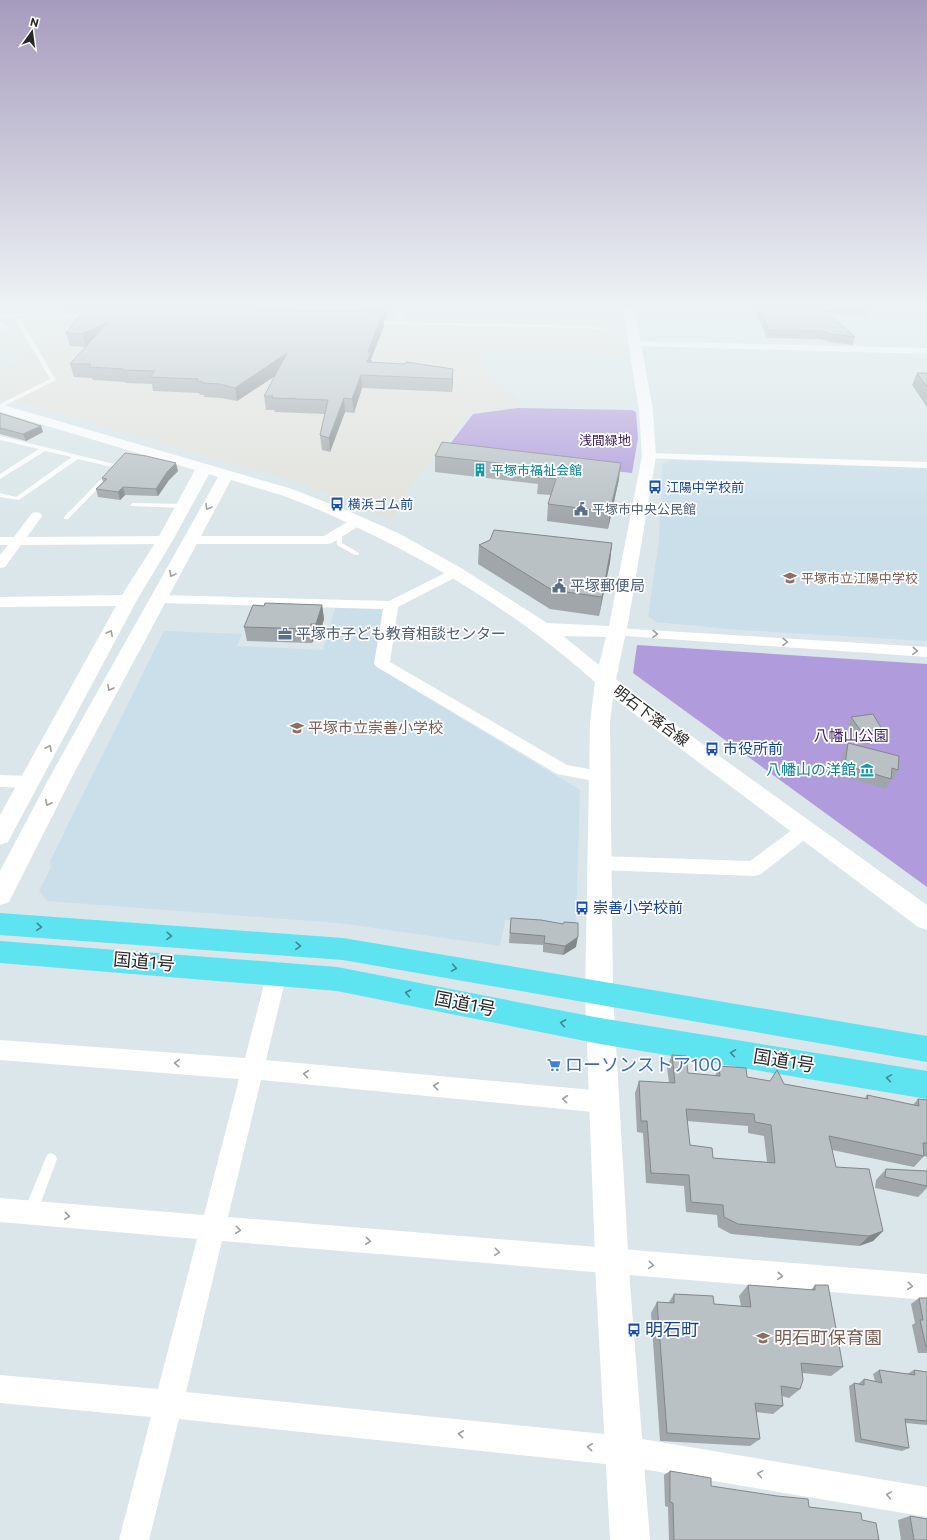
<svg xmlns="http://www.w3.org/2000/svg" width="927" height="1540" font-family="Commissioner,'Noto Sans JP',sans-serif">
  <rect width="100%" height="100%" fill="#dae6e9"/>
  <!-- industrial -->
  <path fill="#e2e2db" d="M0 305H615L621 355 484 351 480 358 491 378 523 403 510 409H478L468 415 412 484 391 520 299 482 0 396V369L29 356 0 348V331L13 325 0 321Z"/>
  <!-- education -->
  <path fill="#cbdfea" d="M672 460 927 468V641L741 630 656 622 648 616 659 540 662 464Z
    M335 608 380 609 385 611 375 666 580 790 576 925 505 920 500 946 339 923 47 901 39 891 51 867 50 861 164 631 242 634 237 646 323 650Z"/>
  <!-- green -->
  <path fill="#b09bdc" d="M518 408 632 410 636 412 638 438 632 473 443 453 473 414Z
    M637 645 927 664V887L633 673Z"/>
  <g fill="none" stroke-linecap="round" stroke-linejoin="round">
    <!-- lane -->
    <path fill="#fff" fill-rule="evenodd" d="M401 305H405L400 322 591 326 603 329 601 330 591 328 373 324 371 323 373 322H395Z
      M0 312 10 315 27 313 90 315 92 316 90 317 27 315 16 317 20 319 56 380 0 408V404L50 379 16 320 0 315Z
      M0 436 118 465 119 466 116 468 78 459 19 500 0 497V493L16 497 72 457 45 451 0 479V474L39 449 0 440Z
      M109 471 114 472 68 519H64V517Z
      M133 503 184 504 187 506 184 508 131 506 130 505Z
      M339 531 342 533V543L359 553V555H355L337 545 336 533Z
      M51 1153 55 1155 57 1159 36 1216 31 1218 26 1216 24 1211 47 1155Z"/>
    <!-- street -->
    <path fill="#fff" fill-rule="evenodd" d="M0 322 8 327 7 329 0 328Z
      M635 341 927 348V354L632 346 630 344Z
      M649 453 927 462V468L645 458 643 456 645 454Z
      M36 512 40 513 42 516 27 537 165 536 170 537 171 540 170 543 165 544 21 545 5 567 0 568V555L8 545H0V537H14L32 513Z
      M358 517 362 518 364 521 362 524 332 543 327 544H190L185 543 184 540 185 537 190 536H324L354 518Z
      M455 568 460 569 462 572 460 575 398 607 390 662 567 765 605 772 608 776 605 780 599 782 557 774 377 667 374 664 383 609 159 603 154 602 152 599 154 596 159 595 389 601Z
      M616 628 927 647V657L611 635 609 632 611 629Z
      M0 775 30 776 36 778 39 782 36 786 30 788 0 787Z
      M806 822 812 824 815 829 812 834 761 874 754 876 599 870 592 868 590 863 592 858 599 856 750 861 800 824Z
      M277 964 284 967 287 973 266 1060 604 1091 612 1094 616 1102 612 1110 604 1113 261 1080 228 1217 927 1274V1300L222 1241 186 1392 624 1436 927 1487V1517L624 1466 179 1419 149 1540H119L151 1417 0 1403V1375L158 1389 197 1239 0 1222V1198L204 1215 239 1079 0 1060V1040L245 1058 267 973 270 967Z"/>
    <!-- secondary -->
    <path fill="#fff" fill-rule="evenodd" d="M622 305H634L653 410 656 456 629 618 616 679 637 697 927 905V930L918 927 613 698 610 723 613 993 630 1284 650 1540H610L596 1284 585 993 590 723 595 682C524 619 442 567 356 527 332 515 306 504 281 495 264 490 248 485 231 480L75 771 9 902 0 905V871L53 771 218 477 209 474 173 540 137 600 8 842 0 845V815L116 606 0 607V597L122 595 157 540 195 470 0 412V404L292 489 346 510 400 534 461 568 547 623 609 626 642 456 639 410ZM563 636 606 637 599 665Z"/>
    <!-- highway -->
    <path fill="#5ee3f1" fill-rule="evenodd" d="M0 913 343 938 927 1036V1062L343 960 0 935Z
      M0 941 337 967 600 1018 927 1071V1099L600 1044 337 991 0 963Z"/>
  </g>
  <!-- wall -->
  <path fill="#a0a6a9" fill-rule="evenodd" d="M63 305H389L386 320H384V326L371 359 372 362 453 369V382L452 392 362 388 354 413 345 412 330 452 322 450 320 435 325 414 275 412 274 410H266L264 396 275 376 237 401 221 398 204 397V395H200L199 393 153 391 152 384 126 383 125 382 93 380 92 378 74 377 70 364 86 347 70 346 66 333 82 311H65Z
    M753 305H868L870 308 868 315 828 314 855 337 853 345 830 342 820 339 767 338Z
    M917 373H927V407L912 385Z
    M0 413 41 426 43 432 26 441 0 434Z
    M442 442 619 479 608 529 547 521 548 504 551 495 537 494 538 484 435 472V456Z
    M178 471 169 480 158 496 125 495 120 500 98 497 96 489 103 482 102 478Z
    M612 543 610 562 599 616 550 609 478 564 479 545Z
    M322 605 324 619 318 639H314L312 643 247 641 244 627Z
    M851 717 883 731 878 740 856 741 847 727Z
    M848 743 898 770 893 780 891 779 886 789 840 775 843 753Z
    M511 918 576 947 563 955 543 952V945L509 943Z
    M672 1055 688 1073 715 1076 719 1066 747 1077 864 1099 867 1095 913 1105 918 1099 927 1100V1157L924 1156 914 1167 832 1150 836 1167 883 1231 873 1241 859 1246 731 1234 718 1227 717 1215 686 1212 684 1186 646 1183 643 1133 637 1132 635 1093 639 1081 669 1083 667 1067ZM687 1121 748 1126V1133L764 1136 767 1162 713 1158 690 1145Z
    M886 1169 927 1171V1188L918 1197 875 1188 876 1180Z
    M748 1285 811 1290 815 1285 843 1367 831 1376 803 1373 800 1389 789 1398 782 1396 783 1406 773 1414 756 1412 760 1439 750 1446 660 1441 651 1313 657 1302H669L674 1294 714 1304 741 1306 739 1296Z
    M919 1298H927V1353H918L912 1325 915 1323 911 1304Z
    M879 1370 907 1374 914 1370 927 1372V1425L905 1423 909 1448 902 1451 855 1442 849 1386 854 1383 858 1384 864 1379 875 1381 873 1374Z
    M670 1471 711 1486 809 1507 862 1520 879 1540H669L668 1507 665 1506 664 1475Z
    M910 1516 927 1540H901L898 1520Z"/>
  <!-- shaded-wall -->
  <path fill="#82878a" d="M386 305H389L386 320 385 309Z
    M383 313 384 326 371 359 372 365 368 375 367 362 368 352Z
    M108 322 86 347 82 334Z
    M287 353 289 367 237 401 235 388Z
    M453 369V382L452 392V379Z
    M361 375 362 388 354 413 352 399Z
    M344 398 345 412 330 452 329 438Z
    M41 426 43 432 26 441 23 434Z
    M176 463 178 471 169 480 158 496 156 489 167 472Z
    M621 463 619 479 608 529 610 512Z
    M123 487 125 495 120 500 118 492Z
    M612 543 610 562 599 616 602 597Z
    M322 605 324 619 318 639 316 624Z
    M311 624 314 639 312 643 310 629Z
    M578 937 576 947 563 955 565 946Z
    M883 1231 873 1241 859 1246 869 1236Z"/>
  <!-- building -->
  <path fill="#bac1c5" stroke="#82878a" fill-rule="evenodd" d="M221 305H386L385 309Z
    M758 305H868L870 308 819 306 855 337 832 334 822 331 769 330Z
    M86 306 383 313 368 352H371L367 362 405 364 406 362 453 369 452 379 361 375 352 399 344 398 329 438 320 435 328 400 272 398 273 396H264L287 353 235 388 219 384 202 383 203 382 197 381 198 379 150 377 155 371 122 370 123 369 89 367 91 364H70L108 322 82 334 66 333Z
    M917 373H927V387Z
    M0 413 41 426 23 434 0 428Z
    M442 442 621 463 610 512 548 504 556 479 538 477 542 468 435 456Z
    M125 453 146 456 176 463 167 472 156 489 123 487 118 492 96 489 107 479 102 478Z
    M494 530 612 543 602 597 552 590 479 545 490 540Z
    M265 603 322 605 316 624H311L310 629 244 627 253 605 264 606Z
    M873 714 883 731H861L851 717Z
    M848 743 899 756 898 770 892 768 891 779 845 765Z
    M511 918 541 920 563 924 564 922 578 923V937L565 946 544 943 545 936 510 933Z
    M672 1055 686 1056 688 1073 720 1076 719 1066 746 1068 747 1077 770 1081 777 1070 784 1084 868 1099 867 1095 919 1106 918 1099 927 1100V1143H923L924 1156 829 1136 836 1167 869 1169 883 1231 869 1236 738 1224 724 1217 723 1205 691 1202 689 1175 651 1173 647 1121H641L639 1081 675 1083ZM686 1109 754 1114 755 1122 771 1125 775 1163 713 1158 712 1148 690 1145Z
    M886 1169 927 1171V1186L885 1177Z
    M748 1285 815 1290V1285H828L843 1367 801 1363 803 1380 800 1389 781 1386 783 1406 755 1403 760 1439 667 1433 657 1302 674 1303V1294L713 1296 714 1304 751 1307Z
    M919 1298H927V1347H926L920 1320H923Z
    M879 1370 915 1375 914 1370 927 1372V1421L905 1419 909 1448 861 1439 854 1383 864 1385V1379L882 1383Z
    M670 1471 711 1478V1486L777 1496 808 1499 809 1507 861 1513 862 1520 876 1523 879 1540H674L673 1503 670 1502Z
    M910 1516 927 1519V1540H914Z"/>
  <!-- one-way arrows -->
  <defs><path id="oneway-chevron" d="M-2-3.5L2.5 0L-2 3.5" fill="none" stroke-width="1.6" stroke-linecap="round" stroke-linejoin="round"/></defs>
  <g stroke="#9e9e9e">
    <use href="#oneway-chevron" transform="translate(208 507) rotate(119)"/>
    <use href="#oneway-chevron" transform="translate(172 574) rotate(118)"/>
    <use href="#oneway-chevron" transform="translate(110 633) rotate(-62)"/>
    <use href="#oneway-chevron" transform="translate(655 634) rotate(3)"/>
    <use href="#oneway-chevron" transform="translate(785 642) rotate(4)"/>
    <use href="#oneway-chevron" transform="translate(915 651) rotate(4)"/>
    <use href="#oneway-chevron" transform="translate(110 688) rotate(119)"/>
    <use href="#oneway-chevron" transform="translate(49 748) rotate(-62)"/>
    <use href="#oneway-chevron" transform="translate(48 803) rotate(117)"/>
    <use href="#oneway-chevron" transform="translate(177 1063) rotate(-176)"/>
    <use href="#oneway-chevron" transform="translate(306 1074) rotate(-174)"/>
    <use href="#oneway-chevron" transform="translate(436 1086) rotate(-174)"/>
    <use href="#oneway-chevron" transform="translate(565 1099) rotate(-174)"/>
    <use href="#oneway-chevron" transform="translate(67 1216) rotate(5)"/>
    <use href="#oneway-chevron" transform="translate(238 1230) rotate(5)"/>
    <use href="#oneway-chevron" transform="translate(368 1241) rotate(5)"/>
    <use href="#oneway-chevron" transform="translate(497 1252) rotate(5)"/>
    <use href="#oneway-chevron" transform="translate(651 1265) rotate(5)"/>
    <use href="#oneway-chevron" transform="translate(780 1276) rotate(5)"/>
    <use href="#oneway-chevron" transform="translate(910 1286) rotate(5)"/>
    <use href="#oneway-chevron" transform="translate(461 1434) rotate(-174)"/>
    <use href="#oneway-chevron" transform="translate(590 1447) rotate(-174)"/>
    <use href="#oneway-chevron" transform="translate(760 1474) rotate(-170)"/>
    <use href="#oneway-chevron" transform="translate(889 1495) rotate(-170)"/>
  </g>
  <g stroke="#43868c">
    <use href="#oneway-chevron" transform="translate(39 927) rotate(4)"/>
    <use href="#oneway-chevron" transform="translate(169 936) rotate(4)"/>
    <use href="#oneway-chevron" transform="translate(298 946) rotate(4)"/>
    <use href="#oneway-chevron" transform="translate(454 968) rotate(10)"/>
    <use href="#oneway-chevron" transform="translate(408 993) rotate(-169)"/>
    <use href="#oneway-chevron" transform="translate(563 1023) rotate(-169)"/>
    <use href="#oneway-chevron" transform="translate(733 1053) rotate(-171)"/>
    <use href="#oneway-chevron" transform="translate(889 1078) rotate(-171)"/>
  </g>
  <!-- sky -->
  <linearGradient id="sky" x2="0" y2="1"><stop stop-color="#a69bbd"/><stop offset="0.59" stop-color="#eef4f5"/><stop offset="1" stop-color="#eef4f5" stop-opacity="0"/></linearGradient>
  <rect width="927" height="521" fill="url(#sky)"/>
  <!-- icons -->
  <defs>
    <g id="building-bare" transform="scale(1.08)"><path d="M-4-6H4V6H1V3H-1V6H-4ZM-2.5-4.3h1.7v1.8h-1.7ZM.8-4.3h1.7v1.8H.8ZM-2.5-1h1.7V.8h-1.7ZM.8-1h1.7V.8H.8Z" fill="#0f9aa8" stroke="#fff" stroke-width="2.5" paint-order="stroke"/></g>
    <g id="bus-bare" transform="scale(1.08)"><path d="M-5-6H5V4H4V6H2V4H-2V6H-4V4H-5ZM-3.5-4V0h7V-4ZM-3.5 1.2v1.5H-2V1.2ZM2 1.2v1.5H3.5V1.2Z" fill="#1a4fb4" stroke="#fff" stroke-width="2.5" paint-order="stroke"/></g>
    <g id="civic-bare" transform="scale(1.08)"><path d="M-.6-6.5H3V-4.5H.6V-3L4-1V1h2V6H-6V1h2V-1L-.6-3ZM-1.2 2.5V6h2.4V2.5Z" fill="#5c6f8a" stroke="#fff" stroke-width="2.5" paint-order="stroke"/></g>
    <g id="school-bare" transform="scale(1.08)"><path d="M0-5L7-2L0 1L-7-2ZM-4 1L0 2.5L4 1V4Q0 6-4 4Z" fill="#8d6e63" stroke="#fff" stroke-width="2.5" paint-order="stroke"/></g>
    <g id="office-bare" transform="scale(1.08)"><path d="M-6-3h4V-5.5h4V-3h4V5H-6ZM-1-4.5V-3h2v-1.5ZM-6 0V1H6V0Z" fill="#5c6f8a" stroke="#fff" stroke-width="2.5" paint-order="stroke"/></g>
    <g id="museum-bare" transform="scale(1.08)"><path d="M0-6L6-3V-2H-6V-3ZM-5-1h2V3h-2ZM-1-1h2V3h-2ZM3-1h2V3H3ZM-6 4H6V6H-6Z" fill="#0f9aa8" stroke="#fff" stroke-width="2.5" paint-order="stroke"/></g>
    <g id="supermarket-bare" transform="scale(1.08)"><path d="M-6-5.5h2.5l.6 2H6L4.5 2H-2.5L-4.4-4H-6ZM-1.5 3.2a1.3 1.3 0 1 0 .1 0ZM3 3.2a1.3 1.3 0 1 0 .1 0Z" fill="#3f7fe0" stroke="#fff" stroke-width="2.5" paint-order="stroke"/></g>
  </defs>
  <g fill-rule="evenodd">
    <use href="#building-bare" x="480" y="470"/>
    <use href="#bus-bare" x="655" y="487"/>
    <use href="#bus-bare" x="337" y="504"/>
    <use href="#civic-bare" x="581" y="509"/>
    <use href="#school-bare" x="790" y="578"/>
    <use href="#civic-bare" x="559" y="586"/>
    <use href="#office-bare" x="285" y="634"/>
    <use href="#school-bare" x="297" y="728"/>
    <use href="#bus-bare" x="712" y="749"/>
    <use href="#museum-bare" x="867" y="770"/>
    <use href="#bus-bare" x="582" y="908"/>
    <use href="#supermarket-bare" x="554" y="1065"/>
    <use href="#bus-bare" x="634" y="1330"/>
    <use href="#school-bare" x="763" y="1338"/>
  </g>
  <g text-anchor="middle" stroke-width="3.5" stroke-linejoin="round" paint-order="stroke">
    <!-- far-park labels -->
    <g font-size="13" fill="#3c1f5e" stroke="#fff">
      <text x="605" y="445">浅間緑地</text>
    </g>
    <!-- far-culture labels -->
    <g font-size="13" fill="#0d838f" stroke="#fff" text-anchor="start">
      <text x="491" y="475">平塚市福祉会館</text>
    </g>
    <!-- far-transit labels -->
    <g font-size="13" fill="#164399" stroke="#fff" text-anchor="start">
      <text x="666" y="492">江陽中学校前</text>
      <text x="348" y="509">横浜ゴム前</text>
    </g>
    <!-- far-service labels -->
    <g font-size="13" fill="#4e5e75" stroke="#fff" text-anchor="start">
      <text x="592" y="514">平塚市中央公民館</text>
    </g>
    <!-- far-education labels -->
    <g font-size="13" fill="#785e54" stroke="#fff" text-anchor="start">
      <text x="801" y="583">平塚市立江陽中学校</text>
    </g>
    <!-- service labels -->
    <g font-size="15" fill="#4e5e75" stroke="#fff" text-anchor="start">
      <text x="570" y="591">平塚郵便局</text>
      <text x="296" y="639">平塚市子ども教育相談センター</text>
    </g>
    <!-- street labels -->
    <g font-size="15" fill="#282828" stroke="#fff">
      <text transform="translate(651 716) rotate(37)" y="5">明石下落合線</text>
    </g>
    <!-- education labels -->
    <g font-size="15" fill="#785e54" stroke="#fff" text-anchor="start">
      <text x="308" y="733">平塚市立崇善小学校</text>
    </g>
    <!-- park labels -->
    <g font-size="15" fill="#3c1f5e" stroke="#fff">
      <text x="851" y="741">八幡山公園</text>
    </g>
    <!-- transit labels -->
    <g font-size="15" fill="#164399" stroke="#fff" text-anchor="start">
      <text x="723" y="754">市役所前</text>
      <text x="593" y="913">崇善小学校前</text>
    </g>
    <!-- culture labels -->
    <g font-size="15" fill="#0d838f" stroke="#fff" text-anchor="end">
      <text x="856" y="775">八幡山の洋館</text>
    </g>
    <!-- near-street labels -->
    <g font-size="18" fill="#282828" stroke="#fff">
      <text transform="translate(144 962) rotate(5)" y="6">国道1号</text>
      <text transform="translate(465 1004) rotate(11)" y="6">国道1号</text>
      <text transform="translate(784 1061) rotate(9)" y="6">国道1号</text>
    </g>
    <!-- near-shop labels -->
    <g font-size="18" fill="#366cbe" stroke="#fff" text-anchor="start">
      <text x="565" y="1071">ローソンストア100</text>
    </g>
    <!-- near-transit labels -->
    <g font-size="18" fill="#164399" stroke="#fff" text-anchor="start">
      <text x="645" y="1336">明石町</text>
    </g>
    <!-- near-education labels -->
    <g font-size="18" fill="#785e54" stroke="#fff" text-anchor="start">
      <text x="774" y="1344">明石町保育園</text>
    </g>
  </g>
  <!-- north arrow -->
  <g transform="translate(32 32) rotate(14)" stroke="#ffffff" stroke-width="3" paint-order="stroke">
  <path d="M0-3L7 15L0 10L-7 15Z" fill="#282828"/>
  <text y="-6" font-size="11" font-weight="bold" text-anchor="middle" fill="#282828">N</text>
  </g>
</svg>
